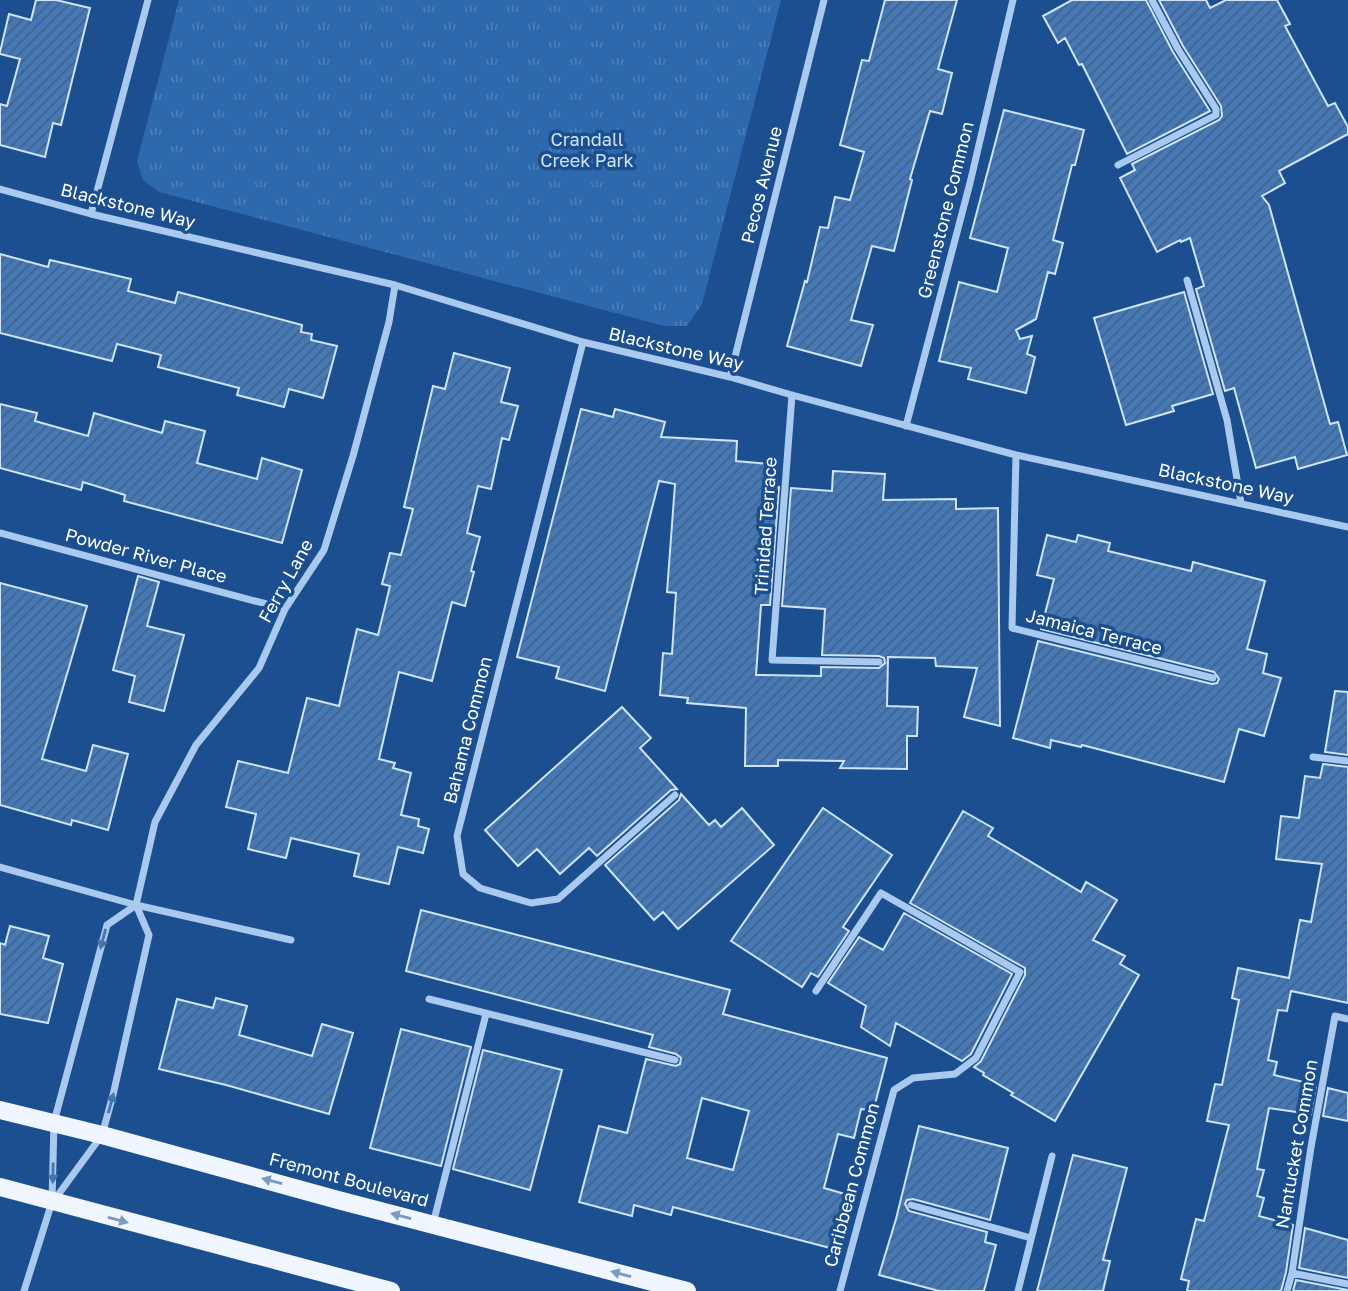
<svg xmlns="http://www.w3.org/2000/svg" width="1348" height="1291" font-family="'Golos Text',sans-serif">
  <defs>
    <pattern id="park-tufts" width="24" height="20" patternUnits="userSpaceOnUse" patternTransform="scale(1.75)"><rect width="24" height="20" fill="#2e69ad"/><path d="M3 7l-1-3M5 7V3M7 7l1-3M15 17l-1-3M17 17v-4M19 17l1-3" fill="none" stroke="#4d80b9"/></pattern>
    <pattern id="building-hatch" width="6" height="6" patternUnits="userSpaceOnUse" patternTransform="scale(1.75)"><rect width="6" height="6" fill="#4478b7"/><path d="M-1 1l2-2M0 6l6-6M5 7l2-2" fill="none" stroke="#486282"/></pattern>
  </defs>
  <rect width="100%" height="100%" fill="#1b4f8f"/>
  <!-- park -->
  <path fill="url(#park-tufts)" d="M179 0H781L702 304 687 326H664L159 192 143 180 137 161Z"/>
  <!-- building -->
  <path fill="url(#building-hatch)" stroke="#cfe3fa" stroke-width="2" fill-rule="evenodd" d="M36 0H56L90 8 61 125 53 123 45 157 0 145V104L7 106 20 59 0 54V52L9 14 31 20Z
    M885 0H957L938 69 952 73 942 114 930 111 910 179 912 180 894 251 872 246 851 320 873 325 861 366 787 346 805 281 807 282 820 227 828 228 835 197 850 200 864 152 840 145 862 60 869 61Z
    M1072 0H1146L1173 52 1210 111 1127 154 1082 64 1079 65 1065 38 1058 43 1043 16Z
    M1159 0H1206L1210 8 1226 0H1277L1290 24 1285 26 1328 106 1335 103 1348 127V134L1279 171 1285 183 1262 196 1269 205 1330 424 1338 422 1347 455 1298 469 1295 457 1256 468 1234 388 1225 391 1196 289 1204 286 1190 238 1181 242 1180 240 1157 252 1120 178 1135 170 1132 164 1219 120 1222 116 1221 106 1183 46Z
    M1004 110 1084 130 1075 165H1072L1053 240 1063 243 1055 274 1048 272 1036 319 1016 330 1020 339 1032 336 1027 354 1035 357 1026 393 968 379 971 368 939 361 959 282 997 292 1008 248 970 238Z
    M0 254 48 267 50 260 131 279 128 291 175 303 178 292 302 325 301 332 312 334 311 340 337 346 323 398 289 389 284 407 237 395 239 388 158 367 161 355 117 344 112 361 0 333Z
    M1184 292 1213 394 1172 406 1174 411 1126 425 1094 318Z
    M454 353 510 368 501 402 518 406 509 440 502 438 491 489 478 486 467 533 480 537 471 571 474 572 465 606 452 602 432 681 399 672 379 759 395 763 393 768 411 773 401 815 419 819 418 826 429 829 423 853 398 847 389 884 354 876 359 854 291 838 286 858 248 849 256 814 226 807 238 761 288 773 307 698 339 706 357 629 378 635 390 586 382 584 390 553 401 555 413 509 404 507 433 386 445 389Z
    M0 404 37 413 35 421 88 436 94 413 162 433 165 421 205 431 197 463 257 479 262 458 302 470 282 543 124 501 125 495 83 482 81 490 0 468Z
    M581 409 613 417 615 409 665 422 661 437 737 441 736 461 771 464 770 487H779L770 605H761L756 675 821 676V667L879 668 885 663 884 658 879 656 822 655 825 609 782 606 791 488 832 491 833 471 885 474 883 500 956 499V509L998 508 1000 726 964 717 977 668 936 666 935 658 888 657 887 706 918 707 917 736H907V769L840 768 844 761 778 760V766H745L746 708 687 703 688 698 660 695 663 653 672 654 676 593 667 592 675 484 659 481 605 691 556 678 559 667 517 657Z
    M1047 535 1076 542 1078 535 1110 543 1108 551 1191 571 1193 562 1265 581 1247 649 1267 654 1263 673 1281 678 1264 736 1239 729 1224 782 1082 745 1081 747 1051 740 1050 748 1013 738 1038 641 1212 684 1217 683 1219 679 1214 672 1041 629 1054 579 1037 575Z
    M138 576 159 582 147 626 184 635 164 711 129 702 135 676 113 670Z
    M0 583 87 606 42 759 86 771 93 745 128 754 108 830 72 820 71 825 0 805Z
    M1335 691 1348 692V755L1325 752Z
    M622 707 651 738 640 748 677 789 671 790 597 856 589 848 560 874 537 849 518 866 485 830Z
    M1323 764 1348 767V1003L1291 991 1287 1011 1278 1010 1268 1060 1277 1062 1274 1075 1316 1085 1311 1114 1269 1108 1257 1169 1264 1170 1257 1196 1264 1198 1259 1216 1293 1225 1286 1272 1281 1291H1187L1189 1281 1181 1279 1196 1219 1204 1221 1229 1125 1207 1121 1215 1084 1222 1085 1239 1000 1232 998 1238 968 1289 978 1300 920 1311 922 1322 864 1276 859 1281 816 1299 818 1305 776 1320 778Z
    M681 794 709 825 715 820 721 827 742 808 774 845 678 929 663 912 654 920 605 865 679 800Z
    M823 808 892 855 843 927 849 931 818 977 811 973 802 987 731 941Z
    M963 811 993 828 988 836 1081 892 1086 882 1117 900 1093 940 1125 956 1120 964 1139 975 1055 1121 1011 1095 1013 1093 983 1075 984 1073 974 1067 981 1061 1025 975V968L910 903Z
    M421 910 730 990 723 1014 887 1058 875 1104 870 1103 868 1110 861 1109 854 1138 838 1134 824 1188 845 1194 842 1206 845 1207 834 1249 673 1207 671 1215 634 1205 632 1216 579 1202 599 1126 627 1133 646 1059 676 1066 680 1064 681 1058 676 1054 649 1047 653 1035 406 971ZM702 1098 749 1111 733 1170 687 1158Z
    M904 913 1012 974 971 1054 962 1061 896 1023 890 1046 861 1027 866 1006 828 983 859 937 883 950Z
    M10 926 49 936 43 958 63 964 48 1023 0 1014V943L5 945Z
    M216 998 247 1006 239 1035 312 1056 322 1024 353 1033 329 1114 226 1085 159 1069 177 999 213 1008Z
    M401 1029 471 1047 441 1166 370 1148Z
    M483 1050 562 1070 530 1190 453 1169Z
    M1328 1088 1348 1093V1121L1323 1116Z
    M919 1126 1008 1148 990 1220 913 1199 907 1200 905 1204 909 1211 987 1232 985 1242 996 1245 984 1291H939L879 1275 896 1219Z
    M1073 1155 1127 1168 1103 1260 1110 1261 1103 1291H1037Z
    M1305 1228 1348 1240V1278L1299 1268Z
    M1296 1280 1348 1290V1291H1293Z"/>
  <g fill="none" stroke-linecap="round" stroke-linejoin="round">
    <!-- street -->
    <path stroke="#a9c9ee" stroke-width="7" d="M1118 165 1216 115V109L1178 49 1152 0
      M0 189 91 214 395 285 583 342 730 377 792 395 1016 455 1348 527
      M91 214 148 0
      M1187 280 1227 420 1241 503
      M583 342 457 836 463 874 480 888 531 903 558 899 675 795
      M730 377 824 0
      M792 395 772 660 879 662
      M906 426 970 183 1013 0
      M1016 455 1012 628 1213 678
      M0 533 285 609
      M1313 757 1348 761
      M0 867 136 905 291 940
      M816 991 881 893 1020 972 976 1058 955 1074 913 1078 894 1090 840 1291
      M429 999 675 1060
      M55 1199 102 1135 113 1095 149 935 136 905 155 822 196 745 259 668 285 609 324 550 353 456 389 322 395 285
      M911 1205 1031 1238
      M433 1224 486 1014
      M1292 1273 1348 1284
      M24 1291 52 1202 54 1122 107 925 136 905
      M1018 1291 1052 1156
      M1287 1291 1292 1273 1311 1147 1335 1016 1348 1019"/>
    <!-- primary -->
    <path stroke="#f0f6ff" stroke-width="18" d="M0 1110 102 1135 338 1200 687 1291
      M0 1187 391 1291"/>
  </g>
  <!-- one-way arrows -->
  <defs><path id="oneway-solid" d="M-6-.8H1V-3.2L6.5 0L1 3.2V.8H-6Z" transform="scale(1.75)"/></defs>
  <g fill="#4674ac">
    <use href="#oneway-solid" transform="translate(103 939) rotate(105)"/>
    <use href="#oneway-solid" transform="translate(111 1103) rotate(-75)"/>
    <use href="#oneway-solid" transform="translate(53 1173) rotate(91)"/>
  </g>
  <g fill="#7b9ac1">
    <use href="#oneway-solid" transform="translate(272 1181) rotate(-165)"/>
    <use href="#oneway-solid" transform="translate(401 1216) rotate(-165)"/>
    <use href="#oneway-solid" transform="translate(118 1220) rotate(15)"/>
    <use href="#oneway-solid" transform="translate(621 1274) rotate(-165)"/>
  </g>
  <g text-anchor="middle" stroke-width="7" stroke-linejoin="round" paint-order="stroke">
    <!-- park labels -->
    <g font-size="18" fill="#cfe3fa" stroke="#1b4f8f">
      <text x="587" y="146">Crandall<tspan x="587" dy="21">Creek Park</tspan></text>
    </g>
    <!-- street labels -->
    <g font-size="18" fill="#fff" stroke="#1b4f8f">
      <text transform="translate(762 185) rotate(-76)" y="6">Pecos Avenue</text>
      <text transform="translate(128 206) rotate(14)" y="6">Blackstone Way</text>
      <text transform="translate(946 210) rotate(-76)" y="6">Greenstone Common</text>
      <text transform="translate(676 349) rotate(13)" y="6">Blackstone Way</text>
      <text transform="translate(1226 484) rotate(12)" y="6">Blackstone Way</text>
      <text transform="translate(766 526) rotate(-86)" y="6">Trinidad Terrace</text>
      <text transform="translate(146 556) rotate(15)" y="6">Powder River Place</text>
      <text transform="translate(286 581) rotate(-61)" y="6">Ferry Lane</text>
      <text transform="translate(1094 632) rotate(14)" y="6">Jamaica Terrace</text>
      <text transform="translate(468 730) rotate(-76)" y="6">Bahama Common</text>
      <text transform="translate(1297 1144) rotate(-80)" y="6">Nantucket Common</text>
      <text transform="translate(349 1180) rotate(15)" y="6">Fremont Boulevard</text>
      <text transform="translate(852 1185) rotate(-75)" y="6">Caribbean Common</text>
    </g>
  </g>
</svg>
